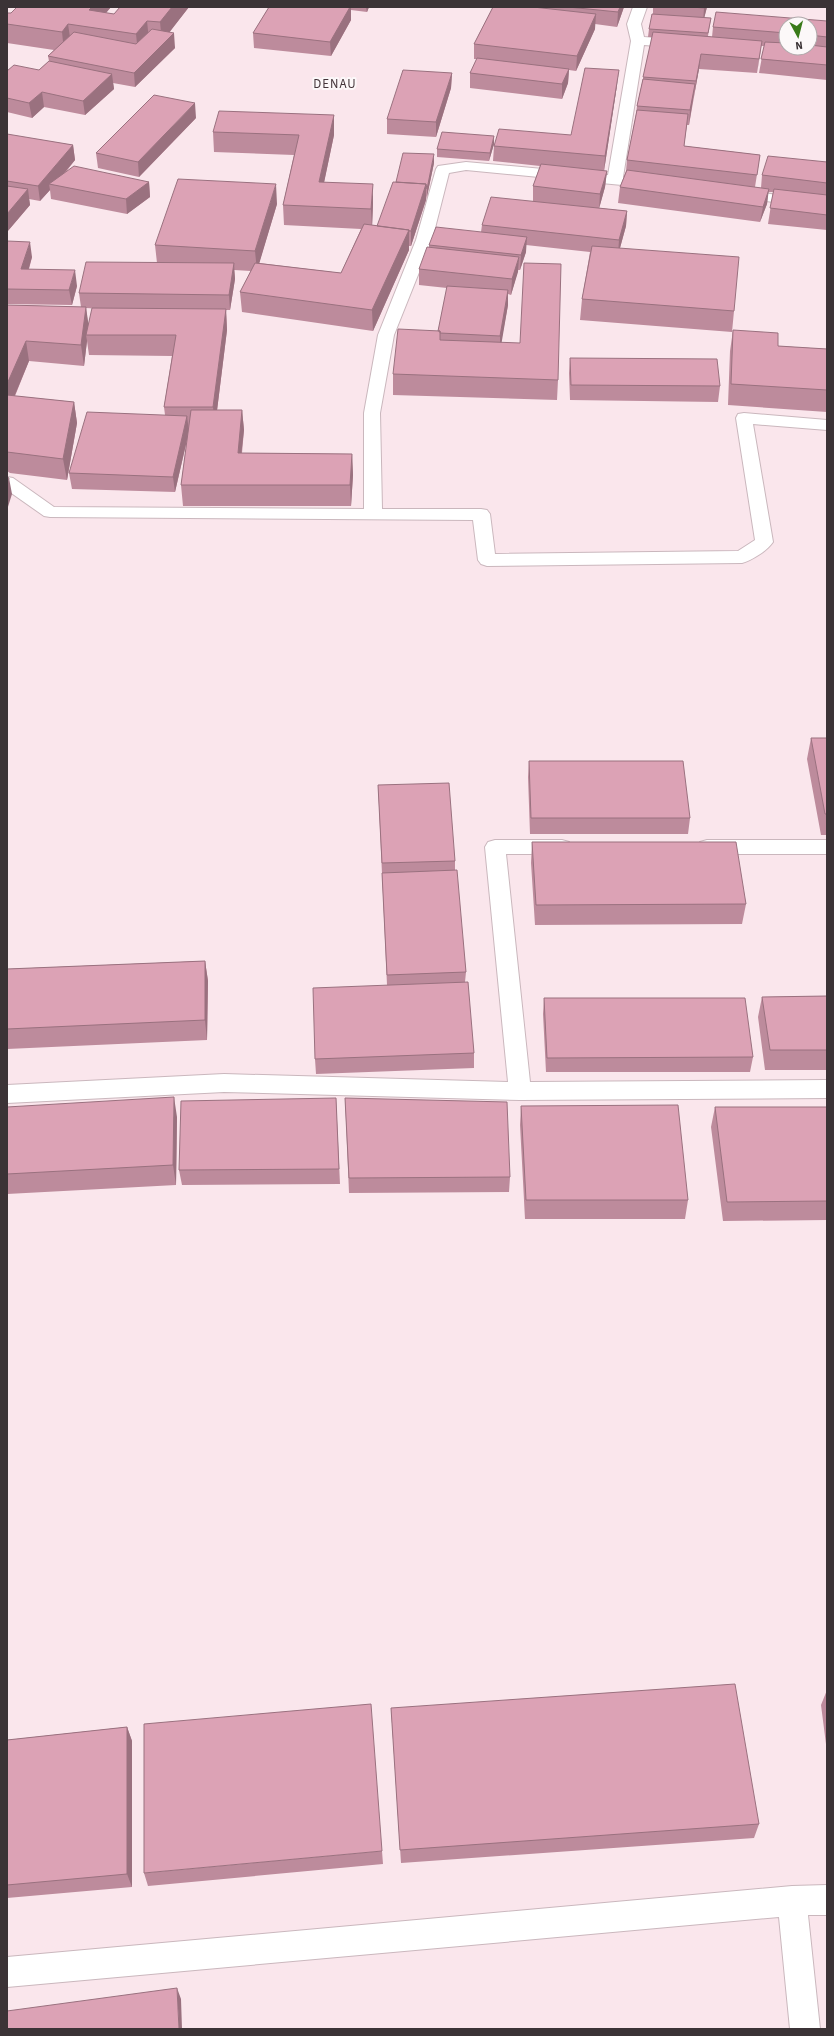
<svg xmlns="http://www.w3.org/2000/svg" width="834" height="2036" font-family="'Source Sans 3',sans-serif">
  <rect width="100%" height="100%" fill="#fae6ec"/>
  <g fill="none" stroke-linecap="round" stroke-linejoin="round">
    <!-- minor casing -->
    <g stroke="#cab7bd" stroke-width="2">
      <path id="minor" d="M633 7H647L641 24 644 37 681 40 688 44 681 48 644 45 623 177 658 181 660 184 658 187 653 188 466 170 449 173 432 240 394 335 380 413 382 509H481L487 510 490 514 495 554 738 551 755 540 736 418 738 414 744 413 827 420V430L753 424 773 542C767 551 752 560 742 563L487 566 481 564 478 560 473 520 50 517 44 516 7 490V477L13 478 54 507 364 509V413L378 335 416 240 436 169 438 166 466 162 608 175 631 41 627 24Z
        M739 190 827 201V209L734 197 732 194 734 191Z
        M495 840H562L569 842 572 847 569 852 562 854H506L530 1082 827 1080V1098L520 1100 224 1092 7 1103V1085L224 1074 508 1082 485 847 488 842Z
        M707 840H827V854H707L700 852 697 847 700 842Z
        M827 1885V1915H808L820 2029H790L779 1917 7 1987V1957L792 1886Z"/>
    </g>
    <!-- minor -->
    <use href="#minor" fill="#fff" fill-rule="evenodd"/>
  </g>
  <!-- wall -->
  <path fill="#bd8b9c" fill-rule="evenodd" d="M17 7H111L106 13 114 14 120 7H189L169 32 175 48 135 87 113 83 114 89 85 115 44 107 32 118 7 112V71L39 70 49 61 48 56 54 50 7 43V13H11Z
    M269 7H369L367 12 351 10V20L331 56 254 48 253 33Z
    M493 7H624L617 27 595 24V29L576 71 569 70 568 83 562 99 470 88V73L477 59H474V44Z
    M653 7H707L704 18H711L708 36 712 37 713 27 827 21V80L759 73 764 46H761L757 73 699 69 689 125H687L684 146 760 155 755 187 761 188 762 175 827 162V230L768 224 773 192H768L767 204 760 222 618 203 620 187 626 171 627 160 636 114 637 106 652 37H648L649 29 653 14ZM786 24H810V48H786Z
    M452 73 451 88 436 137 387 134V119Z
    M617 85 604 171H607L605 187 599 208 627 211 626 226 620 248 734 311 732 332 580 320 582 299 590 252 526 245V252L520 270H518L511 295 508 294V305L501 342 558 380 557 400 393 395V374L438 331 447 288 419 285V269L429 247V245L481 232 482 225 533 201V186L540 166 493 161 494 146 571 135Z
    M334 115V135L324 182 373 204 372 225 377 226 396 182 434 163 426 200 411 246H409V250L373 331 242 312 240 292 251 271 234 270 235 279 230 310H226L227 330 217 410H242L244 430 242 453 352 454 353 475 351 506H183L181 485 188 436 175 492 72 489 69 473 165 415 164 407 172 356 89 355 87 341 84 366 29 361 15 396 74 402 77 423 67 480 10 473 7 471V305L81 307 79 293 157 263 155 245 277 204 259 263 341 273 361 229 284 225 283 205 294 155 214 152 213 132ZM86 308 104 309 88 325Z
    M196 118 139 177 98 168 96 153Z
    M7 135 73 145 75 160 65 173 149 182 150 197 127 214 51 199 50 190 40 201 29 199 30 205 7 232Z
    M494 144 489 161 437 157V149Z
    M7 241 32 257 29 269 77 286 72 305 7 304Z
    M733 330 778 346 827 349V412L728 405 730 351Z
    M570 358 720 386 718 402 570 400 569 373Z
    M811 738H827V835H821L807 759Z
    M529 761 690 818 688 834H530L528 777Z
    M378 785 455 861V870L466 972 465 982 474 1053V1068L316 1074 315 1059 387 985Z
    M532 842 746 904 742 924 535 925 531 863Z
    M205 961 208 981 207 1040 7 1049V969Z
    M827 996V1070H765L758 1017 762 997Z
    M544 998 753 1057 750 1072H546L543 1014Z
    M336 1098 340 1184 182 1185 179 1170Z
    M345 1098 510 1177 509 1192 349 1193Z
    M521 1106 688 1200 685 1219H525L520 1125Z
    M7 1107 177 1117 176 1185 7 1194Z
    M715 1107H827V1220L723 1221 711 1127Z
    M827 1690V1752L821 1705Z
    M391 1708 759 1824 754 1838 401 1863Z
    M127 1727 132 1741V1887L7 1898V1740Z
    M382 1851 383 1864 148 1886 144 1873Z"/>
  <!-- shaded-wall -->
  <path fill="#9a717f" d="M92 7H111L93 28 89 10Z
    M172 7H189L162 42 160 22Z
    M350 7H351V20L331 56 330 42Z
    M366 7H369L367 12Z
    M620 7H624L617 27 618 12Z
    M705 7H707L703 23 704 8Z
    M596 14 595 29 576 71 577 56Z
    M147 21 149 40 138 53 136 34Z
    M68 24 71 44 64 51 62 32Z
    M174 33 175 48 135 87 134 73Z
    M762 41 760 55 757 73 759 59Z
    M701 54 699 69 694 96 696 81Z
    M569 69 568 83 562 99V84Z
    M619 70 617 85 604 171 605 156Z
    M452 73 451 88 436 137V122Z
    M112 74 114 89 85 115 83 101Z
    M695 84 693 99 689 125 690 110Z
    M42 92 44 107 32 118 29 103Z
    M195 103 196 118 139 177 138 162Z
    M334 115V135L320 202 319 182Z
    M494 136V144L489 161 490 153Z
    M73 145 75 160 54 185 49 184 50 190 40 201 38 186Z
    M434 154V163L427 197V189Z
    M607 171 605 187 599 209 600 194Z
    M149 182 150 197 127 214 126 199Z
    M276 184 277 204 257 271 255 251Z
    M373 184V204L372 229 371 209Z
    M426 184V200L411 246V231Z
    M28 189 30 205 7 232V214Z
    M769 189 767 204 760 222 763 207Z
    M627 211 626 226 618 255 619 240Z
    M409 230V250L373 331 372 310Z
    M527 237 526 252 520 270 521 255Z
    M30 242 32 257 24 285 21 269Z
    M519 257 518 272 511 295 512 279Z
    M234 263 235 279 230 310 229 295Z
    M75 270 77 286 72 305 69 290Z
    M508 290V305L500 352V336Z
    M86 307 89 328 86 335 87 341 84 366 81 345Z
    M226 309 227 330 215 427 213 407Z
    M26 341 29 361 7 414V384Z
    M74 402 77 423 67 480 63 459Z
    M242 410 244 430 239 474 238 453Z
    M187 416 189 431 175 492 173 477Z
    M352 454 353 475 351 506 350 485Z
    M9 478 12 494 7 510V485Z
    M205 961 208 981 207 1040 205 1020Z
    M174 1097 177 1117 176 1185 173 1165Z
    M127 1727 132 1741V1887L127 1874Z
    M177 1988 181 1999 182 2029H179Z"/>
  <!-- building -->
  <path fill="#dca2b5" stroke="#9a717f" d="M17 7H92L89 10 114 14 120 7H172L160 22 147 21 136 34 68 24 62 32 7 24V13H11Z
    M269 7H350L330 42 253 33Z
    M493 7H533L596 14 577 56 474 44Z
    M568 7H620L618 12Z
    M691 7H705L704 8Z
    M716 12 827 21V37L810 35V24H786V33L713 27Z
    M652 14 711 18 708 33 649 29Z
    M152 29 174 33 134 73 48 56 74 32 136 44Z
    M653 32 762 41 759 59 701 54 696 81 643 77Z
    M765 42 786 43V48H810V45L827 47V65L761 59Z
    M477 58 569 69 562 84 470 73Z
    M49 61 112 74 83 101 42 92 29 103 7 98V71L14 65 39 70Z
    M585 68 619 70 605 156 494 146 499 129 571 135Z
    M403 70 452 73 436 122 387 119Z
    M643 79 695 84 690 110 637 106Z
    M154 95 195 103 138 162 96 153Z
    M637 110 688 114 684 146 760 155 757 175 627 160Z
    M219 111 334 115 319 182 373 184 371 209 283 205 299 135 213 132Z
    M442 132 494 136 490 153 437 149Z
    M7 134 73 145 38 186 7 181Z
    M403 153 434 154 427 189 426 184 396 182Z
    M768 156 827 162V183L762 175Z
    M541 164 607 171 600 194 533 186Z
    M74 166 149 182 126 199 49 184Z
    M627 170 769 189 763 207 620 187Z
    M178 179 276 184 255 251 155 245Z
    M393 182 426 184 411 231H409V230L377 226Z
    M7 186 28 189 7 214Z
    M774 189 827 195V215L770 208Z
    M491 197 627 211 619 240 482 225Z
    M364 224 409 230 372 310 240 292 255 263 341 273Z
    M436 227 527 237 521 255 429 245Z
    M7 241 30 242 21 269 75 270 69 290 7 289Z
    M592 246 739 257 734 311 582 299Z
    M427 247 519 257 512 279 419 269Z
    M86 262 234 263 229 295 79 293Z
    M524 263 561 264 558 380 393 374 398 329 440 331V340L520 343Z
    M447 286 508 290 500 336 440 333V331H438Z
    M7 305 86 307 81 345 26 341 7 384Z
    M92 308 226 309 213 407H164L176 335H86Z
    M733 330 778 333V346L827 349V390L731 384Z
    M570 358 717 359 720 386 571 385Z
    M7 395 74 402 63 459 7 452Z
    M191 410H242L238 453 352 454 350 485H181Z
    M87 412 187 416 173 477 69 473Z
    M7 477 9 478 7 485Z
    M811 738H827V814H825Z
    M529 761H683L690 818H531Z
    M449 783 455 861 382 863 378 785Z
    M532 842H736L746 904 536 905Z
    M457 870 466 972 387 975 382 873Z
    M205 961V1020L7 1029V969Z
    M468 982 474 1053 315 1059 313 988Z
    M827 996V1050H770L762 997Z
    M544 998H745L753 1057 547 1058Z
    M174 1097 173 1165 7 1174V1107Z
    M336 1098 339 1169 179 1170 181 1101Z
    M345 1098 507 1102 510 1177 349 1178Z
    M678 1105 688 1200H526L521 1106Z
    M715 1107H827V1201L727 1202Z
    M735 1684 759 1824 400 1850 391 1708Z
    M371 1704 382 1851 144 1873V1724Z
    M127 1727V1874L7 1885V1740Z
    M177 1988 179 2029H7V2011Z"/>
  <g text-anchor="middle" stroke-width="4" stroke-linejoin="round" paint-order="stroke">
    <!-- far-quarter labels -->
    <g font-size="13" letter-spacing="1" fill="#44353a" stroke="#fcf8f9">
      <text x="335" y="88">DENAU</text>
    </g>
  </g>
  <!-- border -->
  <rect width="834" height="2036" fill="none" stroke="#3b3336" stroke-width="16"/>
  <!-- north arrow -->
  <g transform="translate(798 36) rotate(173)"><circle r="19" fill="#fcf8f9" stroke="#afa9ab"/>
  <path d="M0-3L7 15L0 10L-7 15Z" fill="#397a19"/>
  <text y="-6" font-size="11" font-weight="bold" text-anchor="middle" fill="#3b3336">N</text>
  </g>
</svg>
